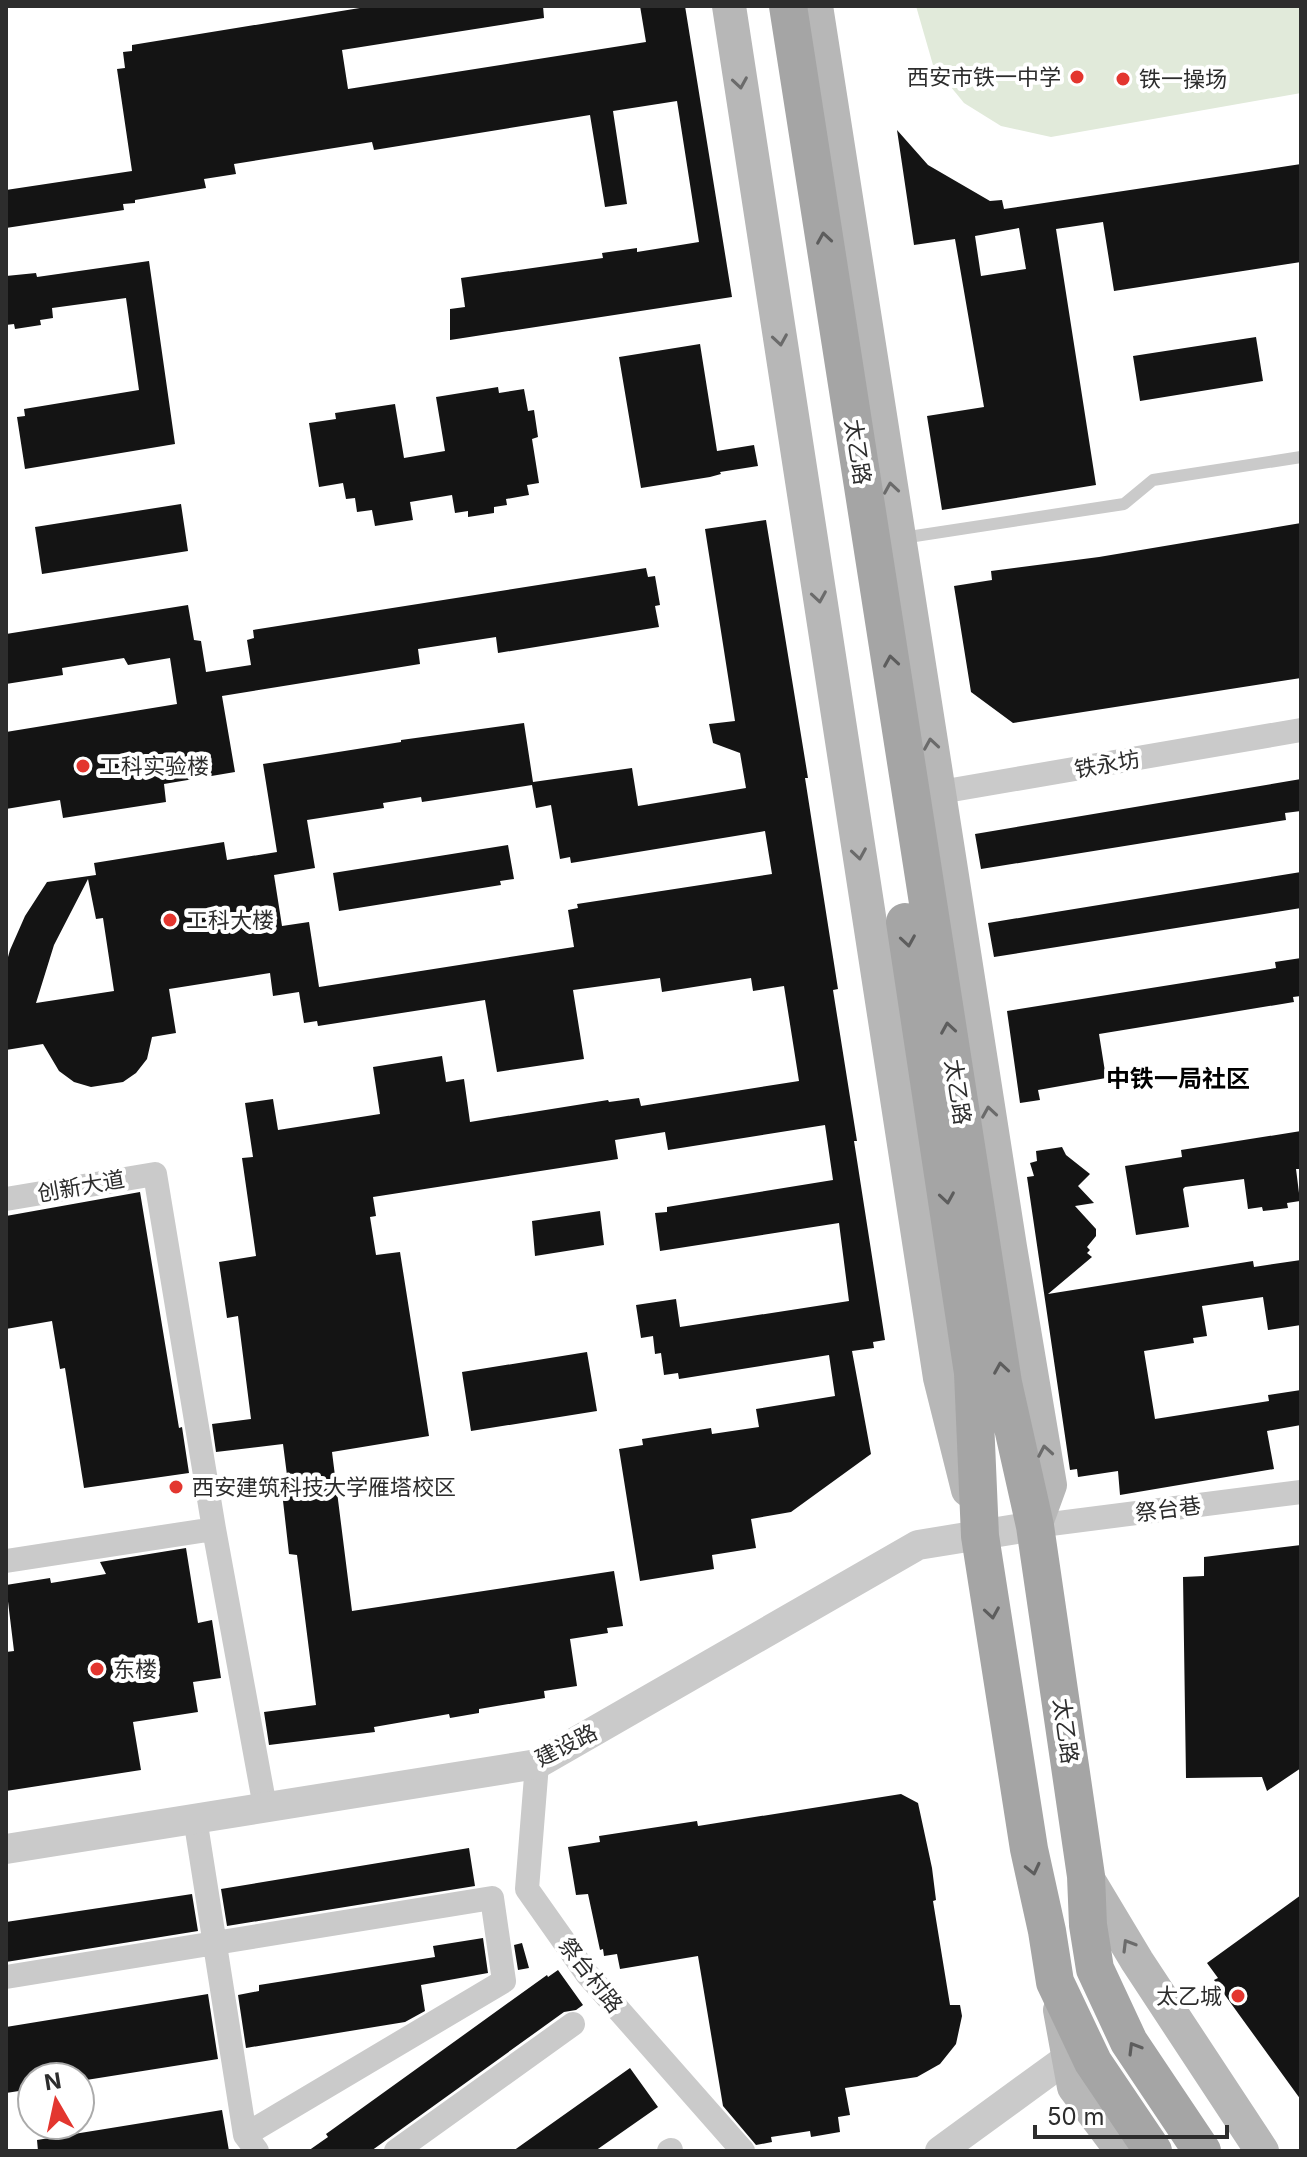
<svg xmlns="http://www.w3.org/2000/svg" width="1307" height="2157" font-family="Inter,'Noto Sans SC',sans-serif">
  <rect width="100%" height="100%" fill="#fff"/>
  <!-- green -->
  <path fill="#e1eada" d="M916 6H1301V93L1051 137 1001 126 964 103 933 65Z"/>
  <!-- building -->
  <path fill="#141414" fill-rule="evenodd" d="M372 6H543L544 18 342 50 348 89 646 42 640 6H685L732 297 450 340V309L465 307 461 278 603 258 602 253 637 248V252L699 242 677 101 613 111 627 204 605 207 590 115 374 150 372 142 234 164 236 174 204 179 206 188 135 200V203L123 204 124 210 6 228V190L132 171 117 69 125 68 123 52 132 51V45Z
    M897 130 928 165 990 201 1002 200 1004 209 1301 164V262L1114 291 1103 222 1056 229 1096 485 942 510 927 416 984 407 955 239 914 245ZM1019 228 1026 269 981 276 975 236Z
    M149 261 175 444 25 469 17 417 25 416 24 409 139 390 126 298 52 308 53 318 40 320 41 325 15 329 14 324 6 325V276L36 273 37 277Z
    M1256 337 1263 381 1140 401 1133 356Z
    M700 344 717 451 754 445 758 466 720 472 721 474 710 477 641 488 619 357Z
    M498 387 499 393 524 389 528 411 534 410 538 437 532 439 539 483 527 485 529 495 506 499 507 505 494 507V513L468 517V511L455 513 452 495 410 502 413 520 375 526 372 510 357 512 355 498 346 499 343 483 319 487 309 423 336 419 335 413 395 404 404 458 445 451 436 397Z
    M181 504 188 551 42 574 35 527Z
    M766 520 808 778H805L838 989 833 990 857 1141H854L885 1340 873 1342 874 1348 852 1351 871 1454 791 1512 751 1519 756 1548 712 1555 714 1569 640 1581 619 1449 643 1445 642 1439 711 1428 712 1434 759 1427 756 1409 835 1396 829 1355 679 1379 678 1373 664 1375 661 1353 655 1354 653 1336 641 1338 636 1305 676 1299 680 1327 849 1301 839 1223 660 1251 655 1213 667 1212V1207L833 1180 825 1125 668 1150 665 1132 615 1140 618 1159 373 1197 376 1216 370 1217 376 1255 400 1252 429 1436 332 1452 352 1611 614 1571 623 1626 607 1628 608 1633 570 1639 577 1686 544 1691 545 1698 479 1709V1713L450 1718 449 1714 374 1727 375 1732 269 1745 264 1712 316 1705 297 1555 289 1554 282 1492 289 1491 283 1444 216 1452 212 1424 251 1419 238 1316 227 1318 219 1262 256 1256 242 1158 253 1157 245 1103 273 1099 278 1130 380 1114 373 1067 442 1056 446 1082 464 1079 470 1122 608 1100 609 1102 639 1098 641 1106 799 1081 784 986 753 991 751 978 662 992 660 978 573 990 584 1059 497 1072 485 1000 318 1026 317 1021 304 1023 299 992 273 996 270 973 169 989 176 1033 152 1037 147 1059 136 1073 123 1082 91 1087 74 1082 59 1071 43 1044 6 1050V964L10 950 25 916 47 882 96 875 94 863 224 842 227 860 277 852 263 764 401 742V740L524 723 533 782 632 768 638 806 746 788 740 753 713 743 709 724 735 721 705 529ZM532 785 536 808 551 805 560 859 570 857 571 863 765 831 772 874 577 904 578 908 568 910 574 947 319 987 309 922 282 926 274 875 315 868 307 820 384 808 383 803 421 797 422 802ZM88 879 96 919 103 918 114 991 36 1003 54 945Z
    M1301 523V678L1013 723 971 692 954 586 992 580 991 571 1099 557Z
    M646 568 648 577 655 576 660 605 655 606 659 627 498 653 496 637 418 649 420 664 222 696 235 772 164 784 166 802 63 818 60 800 6 809V732L177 704 170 658 128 665 124 658 62 668 63 675 6 684V634L188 605 194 640 201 641 206 672 251 665 247 640 254 638 253 630Z
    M1301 779V811L1285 813 1286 820 981 869 975 834Z
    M508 845 514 879 500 881 501 885 339 911 333 873Z
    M1301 872V908L994 957 988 923Z
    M1301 958V996L1293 997 1294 1002 1099 1034 1106 1078 1038 1090 1040 1100 1020 1103 1007 1011 1276 968 1275 962Z
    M1301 1131V1169H1296L1300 1201 1287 1203 1288 1208 1263 1211 1262 1207 1248 1209 1244 1179 1185 1187 1183 1189 1189 1227 1136 1235 1125 1166 1182 1157 1181 1150Z
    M1062 1147 1066 1155 1090 1174 1078 1186 1094 1203 1075 1206 1096 1229V1236L1087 1247 1090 1250 1087 1253 1092 1257 1048 1294 1253 1261 1254 1267 1301 1260V1325L1268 1330 1263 1297 1202 1306 1207 1336 1193 1338 1194 1343 1144 1351 1155 1419 1269 1401 1268 1395 1301 1390V1425L1267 1431 1274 1469 1120 1495 1118 1471 1078 1477 1077 1469 1070 1470 1027 1177 1034 1176 1030 1163 1037 1161 1036 1151Z
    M140 1192 179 1428 182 1427 189 1473 84 1488 65 1368 60 1369 52 1321 6 1329V1216Z
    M600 1211 604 1245 535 1256 532 1221Z
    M587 1352 597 1411 471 1431 462 1372Z
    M1301 1545V1768L1267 1791 1262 1777 1186 1778 1183 1577 1204 1576V1557Z
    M186 1548 198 1623 212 1620 221 1678 193 1682 198 1712 133 1722 141 1770 6 1791V1652L14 1651 6 1585 50 1578 51 1583 106 1574 100 1562Z
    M901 1794 918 1803 932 1868 936 1900 933 1901 950 2005H960L962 2016 956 2044 940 2064 917 2077 845 2088 850 2115 838 2117 840 2132 811 2137 810 2131 771 2137 772 2142 756 2145 723 2106 698 1956 620 1969 617 1954 604 1956 603 1949 600 1950 588 1894 576 1895 568 1847 600 1842 599 1836 697 1821 698 1826Z
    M469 1848 475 1886 227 1926 221 1889Z
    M192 1894 198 1931 6 1962V1922Z
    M1301 1895V2100L1214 1980 1218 1978 1207 1963Z
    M483 1938 488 1973 421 1985 425 2011 405 2022 246 2048 238 1995 259 1991V1985L435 1957 433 1946Z
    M522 1943 529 1968 518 1970 514 1945Z
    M558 1970 583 2005 576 2010 564 2012 371 2151H308L328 2137 326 2134 547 1975 548 1977Z
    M208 1994 218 2059 80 2081V2077H32V2089L6 2093V2027Z
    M630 2068 658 2107 595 2151H513Z
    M222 2110 229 2151H38L37 2140Z"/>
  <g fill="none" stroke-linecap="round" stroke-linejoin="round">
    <!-- service -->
    <path stroke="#cacaca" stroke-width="12" d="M902 538 1124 504 1153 480 1301 457"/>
    <!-- minor -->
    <path stroke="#cacaca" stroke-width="24" d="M923 795 1301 730
      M6 1199 155 1174 214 1529 6 1561
      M1035 1526 1301 1492
      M214 1529 265 1807
      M537 1764 527 1889 587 1974 743 2151
      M195 1818 245 2135 257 2151
      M6 1977 492 1898 504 1981 245 2135
      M396 2151 573 2024
      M669 2151 671 2150"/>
    <!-- tertiary -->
    <path stroke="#cacaca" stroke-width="30" d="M6 1849 537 1764 918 1545 1035 1526
      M940 2151 1069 2057"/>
    <!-- secondary -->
    <path stroke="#b7b7b7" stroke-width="34" d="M729 6 940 1378 968 1490
      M816 6 1010 1247 1050 1485 1035 1526
      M1086 1876 1137 1961 1262 2151
      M1060 2010 1074 2087 1122 2151"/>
    <!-- primary -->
    <path stroke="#a5a5a5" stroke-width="38" d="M788 6 1003 1383 1035 1526 1086 1876 1088 1925 1095 1969 1129 2042 1202 2151
      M905 922 973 1373 980 1536 1029 1849 1047 1931 1055 1982 1093 2062 1153 2151"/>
  </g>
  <!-- one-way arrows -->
  <defs><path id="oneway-chevron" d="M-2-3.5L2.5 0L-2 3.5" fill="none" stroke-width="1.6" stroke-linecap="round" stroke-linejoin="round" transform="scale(2)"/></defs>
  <g stroke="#6b6b6b">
    <use href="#oneway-chevron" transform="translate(740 83) rotate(81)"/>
    <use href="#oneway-chevron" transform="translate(780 340) rotate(81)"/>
    <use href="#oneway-chevron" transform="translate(891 488) rotate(-99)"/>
    <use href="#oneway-chevron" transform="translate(819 597) rotate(81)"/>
    <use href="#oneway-chevron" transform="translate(931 744) rotate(-99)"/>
    <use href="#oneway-chevron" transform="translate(859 854) rotate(81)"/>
    <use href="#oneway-chevron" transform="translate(989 1112) rotate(-99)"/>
    <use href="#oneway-chevron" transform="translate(1045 1451) rotate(-100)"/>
    <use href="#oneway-chevron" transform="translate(1128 1945) rotate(-121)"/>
  </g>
  <g stroke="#5d5d5d">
    <use href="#oneway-chevron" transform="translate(824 238) rotate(-99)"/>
    <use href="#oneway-chevron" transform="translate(891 661) rotate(-99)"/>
    <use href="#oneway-chevron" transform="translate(908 941) rotate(81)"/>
    <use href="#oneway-chevron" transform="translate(948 1028) rotate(-99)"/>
    <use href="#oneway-chevron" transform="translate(947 1198) rotate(81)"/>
    <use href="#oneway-chevron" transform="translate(1001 1368) rotate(-99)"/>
    <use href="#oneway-chevron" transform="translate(992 1613) rotate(81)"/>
    <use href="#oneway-chevron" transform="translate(1033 1869) rotate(77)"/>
    <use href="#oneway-chevron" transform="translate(1134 2048) rotate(-121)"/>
  </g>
  <!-- markers -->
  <g fill="#e3362f" stroke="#fff" stroke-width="3">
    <circle cx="1077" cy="77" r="8"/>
    <circle cx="1123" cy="79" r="8"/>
    <circle cx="83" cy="766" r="8"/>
    <circle cx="170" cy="920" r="8"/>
    <circle cx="176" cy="1487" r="8"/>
    <circle cx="97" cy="1669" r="8"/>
    <circle cx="1238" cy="1996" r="8"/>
  </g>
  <g text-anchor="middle" stroke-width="8" stroke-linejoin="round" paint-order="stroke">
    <!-- poi labels -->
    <g font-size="22" fill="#2d2d2d" stroke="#fff" text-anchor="start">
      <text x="1061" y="85" text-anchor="end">西安市铁一中学</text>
      <text x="1139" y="87">铁一操场</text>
      <text x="99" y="774">工科实验楼</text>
      <text x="186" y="928">工科大楼</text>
      <text x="192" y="1495">西安建筑科技大学雁塔校区</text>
      <text x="113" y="1677">东楼</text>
      <text x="1222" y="2004" text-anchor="end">太乙城</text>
    </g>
    <!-- street labels -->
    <g font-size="22" fill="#2d2d2d" stroke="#fff">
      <text transform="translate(858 452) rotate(81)" y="8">太乙路</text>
      <text transform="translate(1107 764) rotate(-10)" y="8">铁永坊</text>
      <text transform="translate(958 1092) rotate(81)" y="8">太乙路</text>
      <text transform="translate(81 1186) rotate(-10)" y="8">创新大道</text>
      <text transform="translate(1168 1509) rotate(-7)" y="8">祭台巷</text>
      <text transform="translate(1066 1731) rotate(82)" y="8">太乙路</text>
      <text transform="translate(566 1745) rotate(-27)" y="8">建设路</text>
      <text transform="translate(591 1975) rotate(52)" y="8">祭台村路</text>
    </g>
    <!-- neighbourhood labels -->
    <g font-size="24" font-weight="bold" fill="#000" stroke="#fff">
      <text x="1178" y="1087">中铁一局社区</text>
    </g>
  </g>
  <!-- border -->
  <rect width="1307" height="2157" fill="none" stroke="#2d2d2d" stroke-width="16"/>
  <!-- north arrow -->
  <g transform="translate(56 2101) rotate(351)"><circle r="38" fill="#ffffff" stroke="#ababab" stroke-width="2"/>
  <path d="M0-6L14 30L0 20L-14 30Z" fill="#e3362f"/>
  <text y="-12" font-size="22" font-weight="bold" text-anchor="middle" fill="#2d2d2d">N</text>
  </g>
  <!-- scale -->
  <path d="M1035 2125v12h192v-12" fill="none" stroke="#2d2d2d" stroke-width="4"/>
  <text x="1047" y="2125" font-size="24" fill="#2d2d2d" stroke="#ffffff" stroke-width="6" paint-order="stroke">50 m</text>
</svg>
